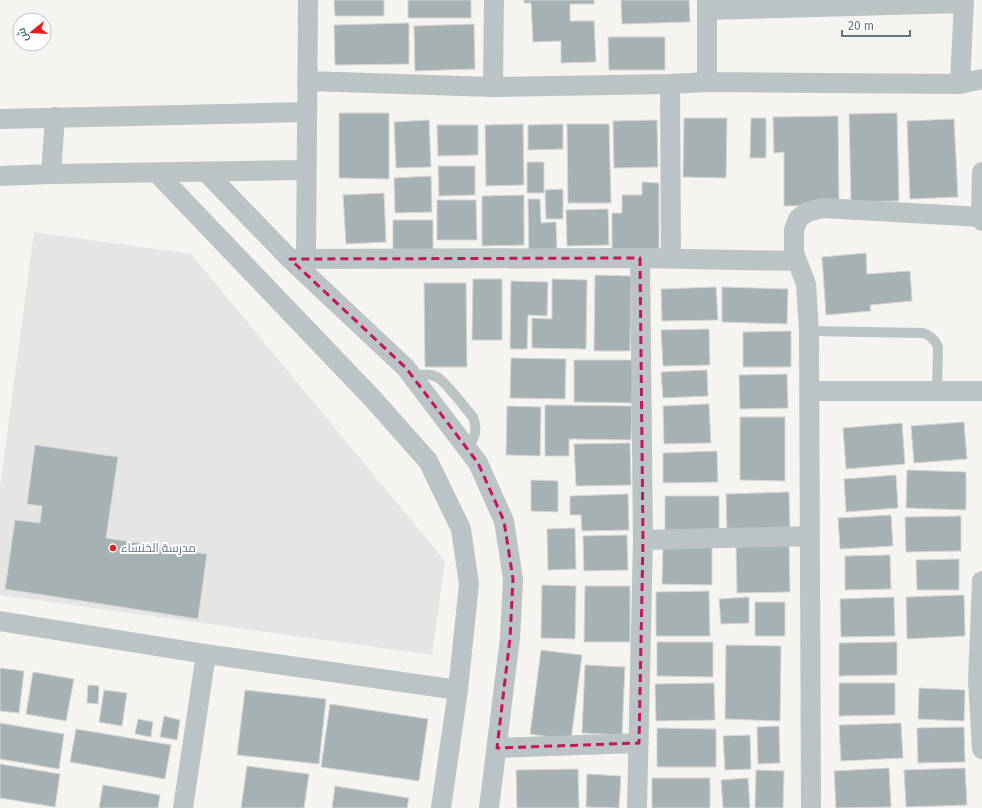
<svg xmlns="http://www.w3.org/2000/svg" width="982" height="808" font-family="'Fira Sans',Cairo,sans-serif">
  <rect width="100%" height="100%" fill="#f5f4f0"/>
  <!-- built -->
  <path fill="#e5e5e4" d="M34 232 191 254 445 561 432 655 0 595V487Z"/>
  <!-- building -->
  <path fill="#a5b1b3" stroke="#d6d5d3" d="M334 0H384V16H335Z
    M408 0H471V18H408Z
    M524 0H594V4H570V21H594L596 62 561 63V41L533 42 531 3H524Z
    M621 0H689L690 22 622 24Z
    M409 23V64L335 65 334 25Z
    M474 24 475 69 415 71 414 26Z
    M608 37H665V70H609Z
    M339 113H389V179L339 178Z
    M897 113 899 201 851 202 849 114Z
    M838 116 839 205 784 206V152L774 153 773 117Z
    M684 118H727L726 178 683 177Z
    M751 118H766V158H750Z
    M954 119 958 197 910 199 907 121Z
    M429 120 431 167 396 168 394 122Z
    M657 120 658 167 614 168 613 121Z
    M523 124 524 185 486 186 485 125Z
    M563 124V149L528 150V125Z
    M567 124H609L611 203H568Z
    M437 125H478V155L438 156Z
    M527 162H544V193H527Z
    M438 166H475V195L439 196Z
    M431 176 432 212 395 213 394 178Z
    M642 182 659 183V249H612V213H622V195H642Z
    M563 189V219H546L545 190Z
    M384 193 386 242 346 244 343 195Z
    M524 195V245L482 246V196Z
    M528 199H540L541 223 556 222 557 254H529Z
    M437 200H476L477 240H437Z
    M608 209 609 245 567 246 566 210Z
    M393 220H433V256H393Z
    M866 253 867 274 910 271 912 301 870 305 871 311 826 315 822 257Z
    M595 275 631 276 630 351H594Z
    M473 279H502V340H472Z
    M552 279 587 280 586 349 532 348V318L552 319Z
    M511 281 548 282 547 316 528 315 527 349H510Z
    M424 283H466L467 367H425Z
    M716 287 718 320 662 321 661 289Z
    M722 287 788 289 787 324 722 322Z
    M709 329 710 365 663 366 661 330Z
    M791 331V367H743V332Z
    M511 358 566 359 565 399 510 398Z
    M574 360H633L632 403 574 402Z
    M707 370 708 396 663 398 661 372Z
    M787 374 788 408 740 409 739 375Z
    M709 404 711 443 664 444 663 406Z
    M545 405 632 406 631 440 569 439V456H545Z
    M507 406 541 407 540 456 506 455Z
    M740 417H785V481L740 480Z
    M964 422 967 459 914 463 911 426Z
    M902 423 905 464 846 469 843 428Z
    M630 443 631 485 576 486 574 444Z
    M35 445 118 457 106 538 207 554 198 619 5 589 15 520 40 523 42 506 27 504Z
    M717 451 718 482 663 483V453Z
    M907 470 966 472V510L906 508Z
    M896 475 898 508 846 512 844 479Z
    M531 480 558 481V512L531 511Z
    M789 492 790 530 727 532 726 494Z
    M628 494 629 530 582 531 581 515H570V496Z
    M665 496H719V532L665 531Z
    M891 515 893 546 840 549 838 518Z
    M961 516V551L906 552 905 517Z
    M575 528 576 569 548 570 547 529Z
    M627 535 628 570 584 571 583 536Z
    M663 544 712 545V585L662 584Z
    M789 545 790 592 737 593 736 546Z
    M890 555 891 589 845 590V556Z
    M959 559V590H917L916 560Z
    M542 585 576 586 575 639 541 638Z
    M585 586H630V642H584Z
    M709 591 710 636H656V592Z
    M964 595 965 636 907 639 906 597Z
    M749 597V623L721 624 719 599Z
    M894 597 895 636 841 637 840 599Z
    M755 602H785V636H755Z
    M657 642H713V677L657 676Z
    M897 642V675L839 676V643Z
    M726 645 781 646 780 721 725 719Z
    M541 650 582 655 571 740 530 734Z
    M585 665 625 667 622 735 582 733Z
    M0 668 24 671 19 713 0 711Z
    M33 672 74 679 66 721 26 714Z
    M714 683 715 720 656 721 655 684Z
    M839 683H895V715L839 716Z
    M88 685 99 686 98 704 87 703Z
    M919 688 965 690 964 721 918 719Z
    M104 690 127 693 122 726 99 722Z
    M245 690 326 699 319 764 237 755Z
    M330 704 428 719 419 781 321 767Z
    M164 716 180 720 177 740 160 737Z
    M138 719 153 722 151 737 135 734Z
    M0 723 64 734 59 769 0 759Z
    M901 723 903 758 841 761 839 725Z
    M779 726 780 763 758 764 757 727Z
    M964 727 965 762 918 763 917 728Z
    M657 728 716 729V767H657Z
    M76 729 171 745 165 779 70 762Z
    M750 735 751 769 725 770 723 736Z
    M0 764 60 774 55 807 0 798Z
    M247 766 309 774 304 808H241Z
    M889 768 891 807 836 808 834 771Z
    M965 768 967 805 906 807 904 770Z
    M578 769 579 808H517L516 770Z
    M756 770 784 771 783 808H755Z
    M587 774 621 776 619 808 586 807Z
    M652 778H710V808H652Z
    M748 778 750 808H723L721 780Z
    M103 785 160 795 158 808H99Z
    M335 786 409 798 407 808H332Z"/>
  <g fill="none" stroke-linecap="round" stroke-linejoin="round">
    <!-- lane -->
    <path stroke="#bcc3c5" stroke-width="10" d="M809 331 923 333C931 335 935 340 938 347L937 391
      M413 378C421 374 429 373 437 377 445 381 466 409 473 417 478 430 475 438 467 448"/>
    <!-- street -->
    <path stroke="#bcc3c5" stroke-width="20" d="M707 0V82
      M707 10 964 3
      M307 81 493 87 670 84 707 82 960 84 982 79
      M670 84 671 259
      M960 84 964 0
      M493 87 494 0
      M0 119 307 112
      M206 172 290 259 406 368 478 463 504 521 513 579 510 638 489 808
      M982 172 981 217 982 221
      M157 173 373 399 428 461 461 529 469 584 458 690 441 808
      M51 174 55 117
      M0 176 51 174 306 170
      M640 258 796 261
      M290 259 640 258 643 540 637 808
      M306 259 308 0
      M810 391H982
      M643 540 810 536
      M982 581 978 680 982 749
      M0 621 206 654 458 690
      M497 748 639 743
      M183 808 206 654
      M811 808 809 331 806 284 794 253V230L798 219 807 212 823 208 981 217"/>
  </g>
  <!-- marked area -->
  <path fill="none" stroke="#c2185b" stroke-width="3" stroke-dasharray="8 5" stroke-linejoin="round" d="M640 258 643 540 639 743 497 748 510 638 513 579 504 521 478 463 406 368 290 259Z"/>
  <!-- markers -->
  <circle fill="#e91d1c" stroke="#fff" stroke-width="1.5" cx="113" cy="548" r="4"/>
  <g text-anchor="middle" stroke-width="4" stroke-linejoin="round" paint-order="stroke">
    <!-- poi labels -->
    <g font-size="12" fill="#5e767c" stroke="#fff" text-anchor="start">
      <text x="121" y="552">مدرسة الخنساء</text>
    </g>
  </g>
  <!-- north arrow -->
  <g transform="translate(32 32) rotate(252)"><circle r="19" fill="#ffffff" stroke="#bfc8cb"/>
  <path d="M0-3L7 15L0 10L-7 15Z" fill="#e91d1c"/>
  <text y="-6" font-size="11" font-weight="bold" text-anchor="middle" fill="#5e767c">ش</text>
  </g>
  <!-- scale -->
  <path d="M842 30v6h68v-6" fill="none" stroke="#5e767c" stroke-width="2"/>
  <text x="848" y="30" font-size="12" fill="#5e767c" stroke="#ffffff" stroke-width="3" paint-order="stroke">20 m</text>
</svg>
